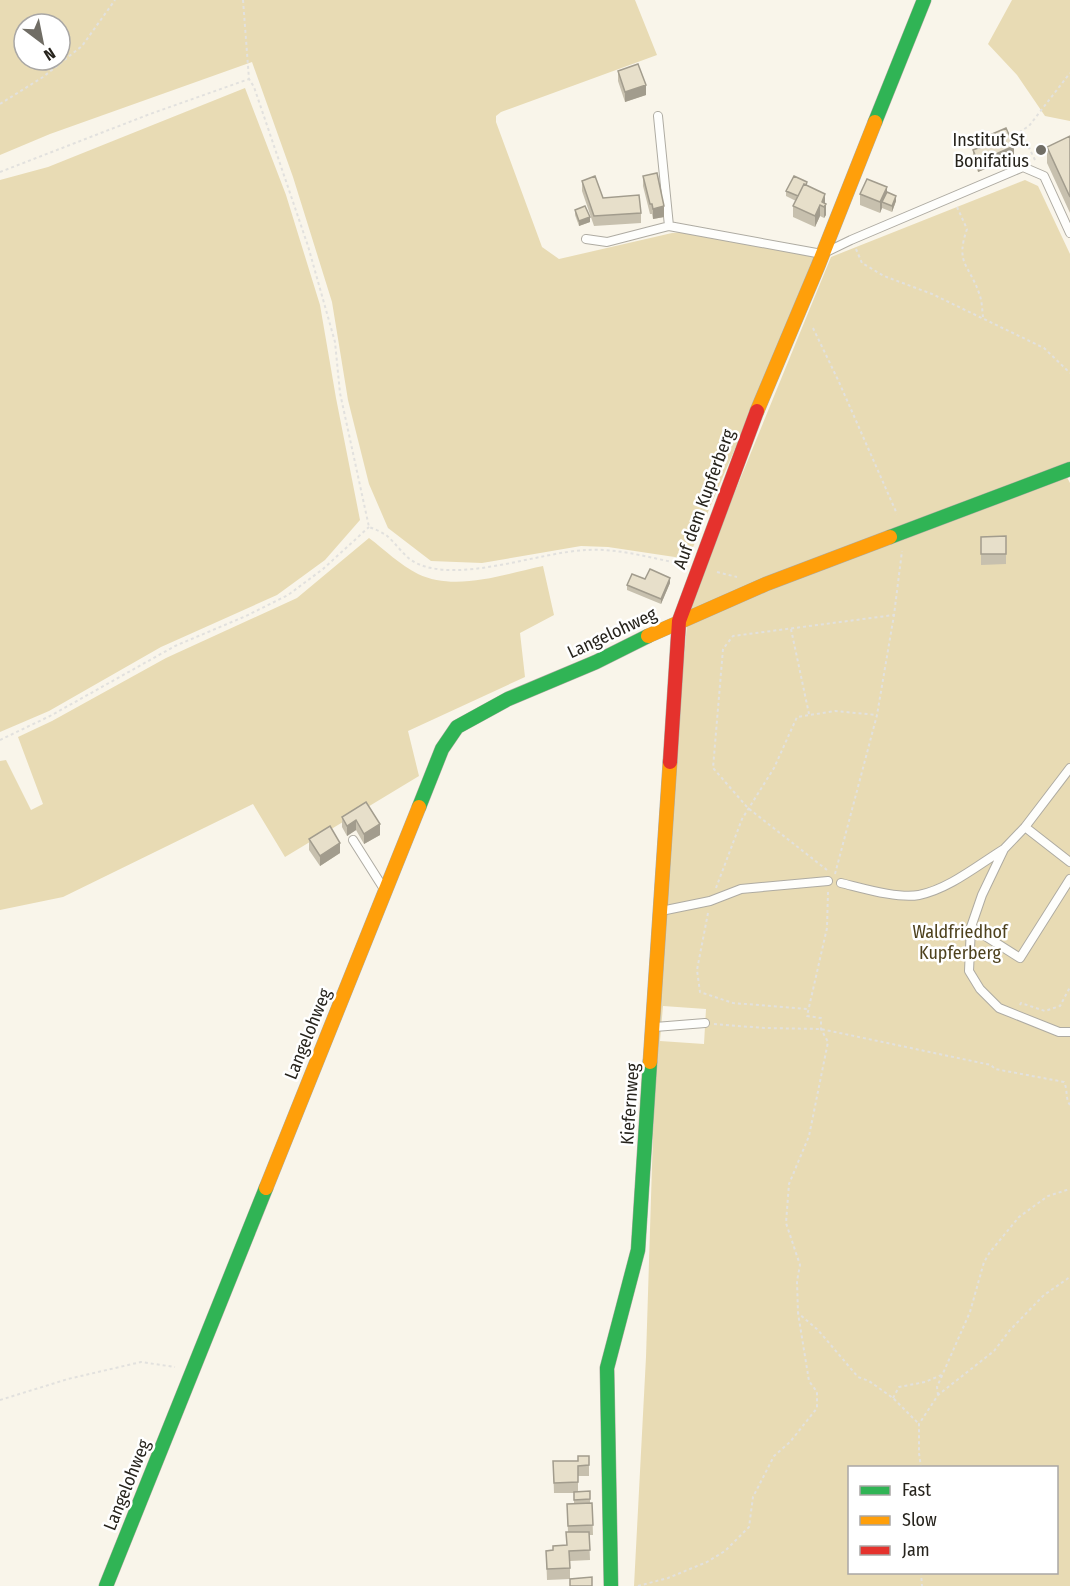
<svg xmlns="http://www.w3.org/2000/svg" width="1070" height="1586" font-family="'Fira Sans Condensed',sans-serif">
  <rect width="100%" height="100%" fill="#f9f5ea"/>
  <!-- green -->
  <path fill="#e8dbb4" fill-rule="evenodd" d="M0 0H635L657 55 501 112 496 116V122L542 247 559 259 672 233 685 232 814 256V263L688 559 608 547 581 546 482 563 431 561 388 528 369 484 348 400 332 302 293 177 252 62 50 134 0 155ZM24 24H60V60H24Z
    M1012 0H1070V121L1045 116 1017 75 988 44Z
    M245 88 286 195 320 305 336 398 360 520 325 560 277 595 161 647 49 711 0 732V180L48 167Z
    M1025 180 1038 186 1070 254V463L1061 466 1070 483V1586H634L646 1357 660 912 689 604 831 257ZM663 1006 706 1009 704 1044 660 1041ZM850 1468H1056V1572H850Z
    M369 538C385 550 400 565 418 574 456 592 504 574 543 566L554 615 520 633 525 677 408 731 419 776 285 857 253 804 63 897 0 910V761L6 760 31 810 43 804 18 737 52 721 166 658 297 598Z"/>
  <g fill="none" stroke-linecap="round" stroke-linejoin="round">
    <!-- lane casing -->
    <g stroke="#aeaba2" stroke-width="10">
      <path id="lane" d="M658 116 669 226
        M586 239 607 242 669 226 822 254 851 240 1023 167 1044 176 1070 233
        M1070 768 1025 827 1004 849 982 895 971 927 969 971 980 989 999 1008 1059 1032H1070
        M1025 827 1070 862
        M353 840 384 889
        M841 883C862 888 898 899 919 895 949 889 978 865 1004 849
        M661 911 710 901 741 889 828 881
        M971 927 1020 958 1070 879
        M655 1027 705 1023"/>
    </g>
    <!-- fast casing -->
    <g stroke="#aeaba2" stroke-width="15">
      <path id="fast" d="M875 122 924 0
        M890 537 1070 469
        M419 807 442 749 457 727 508 699 596 662 648 636
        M106 1586 266 1188
        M611 1586 607 1368 638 1250 650 1062"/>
    </g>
    <!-- slow casing -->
    <g stroke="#aeaba2" stroke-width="15">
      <path id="slow" d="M757 411 818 266 875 122
        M648 636 766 584 890 537
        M650 1062 670 762
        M266 1188 419 807"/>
    </g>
    <!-- jam casing -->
    <g stroke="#aeaba2" stroke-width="15">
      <path id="jam" d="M670 762 679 621 757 411"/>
    </g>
    <!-- path -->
    <path stroke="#e2e1de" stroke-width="2" stroke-dasharray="3 3" stroke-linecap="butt" d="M243 0 249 79 254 87 308 246 335 342 340 393 369 527C375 529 381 532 386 535 396 543 404 557 416 563 460 584 538 552 587 550 618 548 651 558 682 564
      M0 104 43 77 82 46 115 0
      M1035 160 1021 131 1029 126 1070 73
      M0 172 150 114 249 79
      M957 207 967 229C955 264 969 264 979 293 982 300 982 309 983 317
      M856 249 862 263 884 276 932 294 1044 348 1070 373
      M813 328 839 382 897 514
      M717 572 737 577
      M791 629 809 714
      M0 740 50 716 175 646 246 616 288 595 323 569 369 527
      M827 870 748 808 713 768 723 649 733 636 894 615
      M835 874 877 715 894 615 902 551
      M716 888 742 819 774 768 797 717 835 711 877 715
      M828 892 827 928 807 1016 821 1018V1029L828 1042 809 1136 789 1184 786 1223 800 1265 797 1281 798 1313 818 1330 858 1377 869 1381 893 1398 919 1424
      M708 913 697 970 700 992 733 1003 808 1009
      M1020 1005 1021 1003 1045 1011 1060 1006 1070 987
      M714 1024 764 1028 821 1029 991 1065 995 1069 1059 1081 1064 1082C1068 1090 1065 1098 1070 1105
      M938 1395 937 1387 970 1312 984 1262 990 1252 1019 1217 1048 1196 1070 1189
      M893 1398 899 1387 925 1382 944 1374
      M0 1400 68 1379 141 1362 175 1367
      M921 1468 919 1453V1424L938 1395 994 1351 1010 1330 1044 1295 1070 1277
      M921 1572 922 1586
      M638 1586 668 1578 707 1562 725 1551 749 1527 753 1497 774 1456 790 1442 817 1408V1392L809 1381 798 1313"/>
    <!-- lane -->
    <use href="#lane" stroke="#fefefc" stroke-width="8"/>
    <!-- fast -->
    <use href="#fast" stroke="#30b455" stroke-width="14"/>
    <!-- slow -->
    <use href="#slow" stroke="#ff9f0a" stroke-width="14"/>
    <!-- jam -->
    <use href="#jam" stroke="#e5322d" stroke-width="14"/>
  </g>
  <!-- wall -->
  <path fill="#c7c0ae" d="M618 71 646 95 625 102 618 81Z
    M1070 136V213L1047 163V147Z
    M983 138 1014 157 978 172 973 161V150L983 146Z
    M643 176 664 217 653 219 652 214H650L643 186Z
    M582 181 603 198 641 213V223L594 226 582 191Z
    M807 185 825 204 826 215 824 218 820 216 815 227 793 217V206L796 201 786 196V191Z
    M887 192 896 201 892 212 882 208 880 213 860 205V194Z
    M575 210 590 222 579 226 575 215Z
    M1006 536V564L981 565V537Z
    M670 583 661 604 627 590V585Z
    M342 817 380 824V835L364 844 356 830 347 836 342 827Z
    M309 839 340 853 320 866 309 850Z
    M589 1456V1476H578V1492L590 1491V1503H592L593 1535H589L590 1560 570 1561V1579L547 1580 546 1551 553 1550 567 1545 568 1532 567 1504H574V1493H554L553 1461H578Z"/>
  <!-- shaded-wall -->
  <path fill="#a29c8d" d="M646 85V95L625 102V92Z
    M1014 146V157L978 172V162Z
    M887 187V197L882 202V208L880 213V202Z
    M825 194V204L822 202Z
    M896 196V201L892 212V206Z
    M826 204V215L824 218V207Z
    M820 205V216L815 227V216Z
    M664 206V217L653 219V209Z
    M590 217V222L579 226V221Z
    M670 578V583L661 604V599Z
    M356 820V830L347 836V826Z
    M380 824V835L364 844V834Z
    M340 843V853L320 866V856Z"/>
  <!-- building -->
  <path fill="#e7dfca" stroke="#a29c8d" stroke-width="1.5" d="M638 64 646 85 625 92 618 71Z
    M1006 128 1014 146 978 162 973 150 986 145 983 138Z
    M1070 136V197L1047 147Z
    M657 173 664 206 653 209 652 204H650L643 176Z
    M595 176 603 198 639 195 641 213 594 216 582 181Z
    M794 176 807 182 806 185 804 184 798 196 786 191Z
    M867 179 887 187 880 202 860 194Z
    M804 184 825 194 822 202 826 204 824 207 820 205 815 216 793 206Z
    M887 192 896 196 892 206 882 202Z
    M585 206 590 217 579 221 575 210Z
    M1006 536V554H981V537Z
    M650 569 670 578 661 599 627 585 632 574 645 579Z
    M366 802 380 824 364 834 356 820 347 826 342 817Z
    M330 826 340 843 320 856 309 839Z
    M578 1456H589V1465L578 1466V1482L554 1483 553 1461H578Z
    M590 1491V1499L574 1500V1492Z
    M592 1503 593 1525 568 1526 567 1504Z
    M566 1532H589L590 1550 569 1551 570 1568 547 1569 546 1551 553 1550V1546L567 1545Z
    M592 1577V1586H570V1579Z"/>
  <!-- markers -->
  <circle fill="#706d65" stroke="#fff" stroke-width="2" cx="1041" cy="150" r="6"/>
  <g text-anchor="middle" stroke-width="5" stroke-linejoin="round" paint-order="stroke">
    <!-- poi labels -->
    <g font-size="18" fill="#27241d" stroke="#fff" text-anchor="end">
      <text x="1029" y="146">Institut St.<tspan x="1029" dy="21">Bonifatius</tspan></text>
    </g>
    <!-- street labels -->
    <g font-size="18" fill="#27241d" stroke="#fff">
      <text transform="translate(704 499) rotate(-70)" y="6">Auf dem Kupferberg</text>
      <text transform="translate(612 633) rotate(-25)" y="6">Langelohweg</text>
      <text transform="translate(308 1034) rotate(-68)" y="6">Langelohweg</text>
      <text transform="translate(630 1104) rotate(-86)" y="6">Kiefernweg</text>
      <text transform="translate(127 1485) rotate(-68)" y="6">Langelohweg</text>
    </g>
    <!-- park labels -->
    <g font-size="18" fill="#4e421e" stroke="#fff">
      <text x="960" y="938">Waldfriedhof<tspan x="960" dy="21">Kupferberg</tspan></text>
    </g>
  </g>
  <!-- legend -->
  <rect x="848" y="1466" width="210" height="108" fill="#ffffff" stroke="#a9a7a5" stroke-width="1.5"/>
  <rect x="860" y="1486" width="30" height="9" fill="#30b455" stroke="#a9a7a5" stroke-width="1.5"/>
  <text x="902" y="1496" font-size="18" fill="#27241d">Fast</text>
  <rect x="860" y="1516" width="30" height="9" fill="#ff9f0a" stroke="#a9a7a5" stroke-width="1.5"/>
  <text x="902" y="1526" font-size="18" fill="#27241d">Slow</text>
  <rect x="860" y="1546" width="30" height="9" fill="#e5322d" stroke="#a9a7a5" stroke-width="1.5"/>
  <text x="902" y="1556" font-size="18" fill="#27241d">Jam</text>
  <!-- north arrow -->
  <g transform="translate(42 42) rotate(148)"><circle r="28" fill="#ffffff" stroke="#a9a7a5" stroke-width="1.5"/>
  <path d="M0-4.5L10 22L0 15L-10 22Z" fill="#706d65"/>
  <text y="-9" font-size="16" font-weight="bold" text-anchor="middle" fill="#27241d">N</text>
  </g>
</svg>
